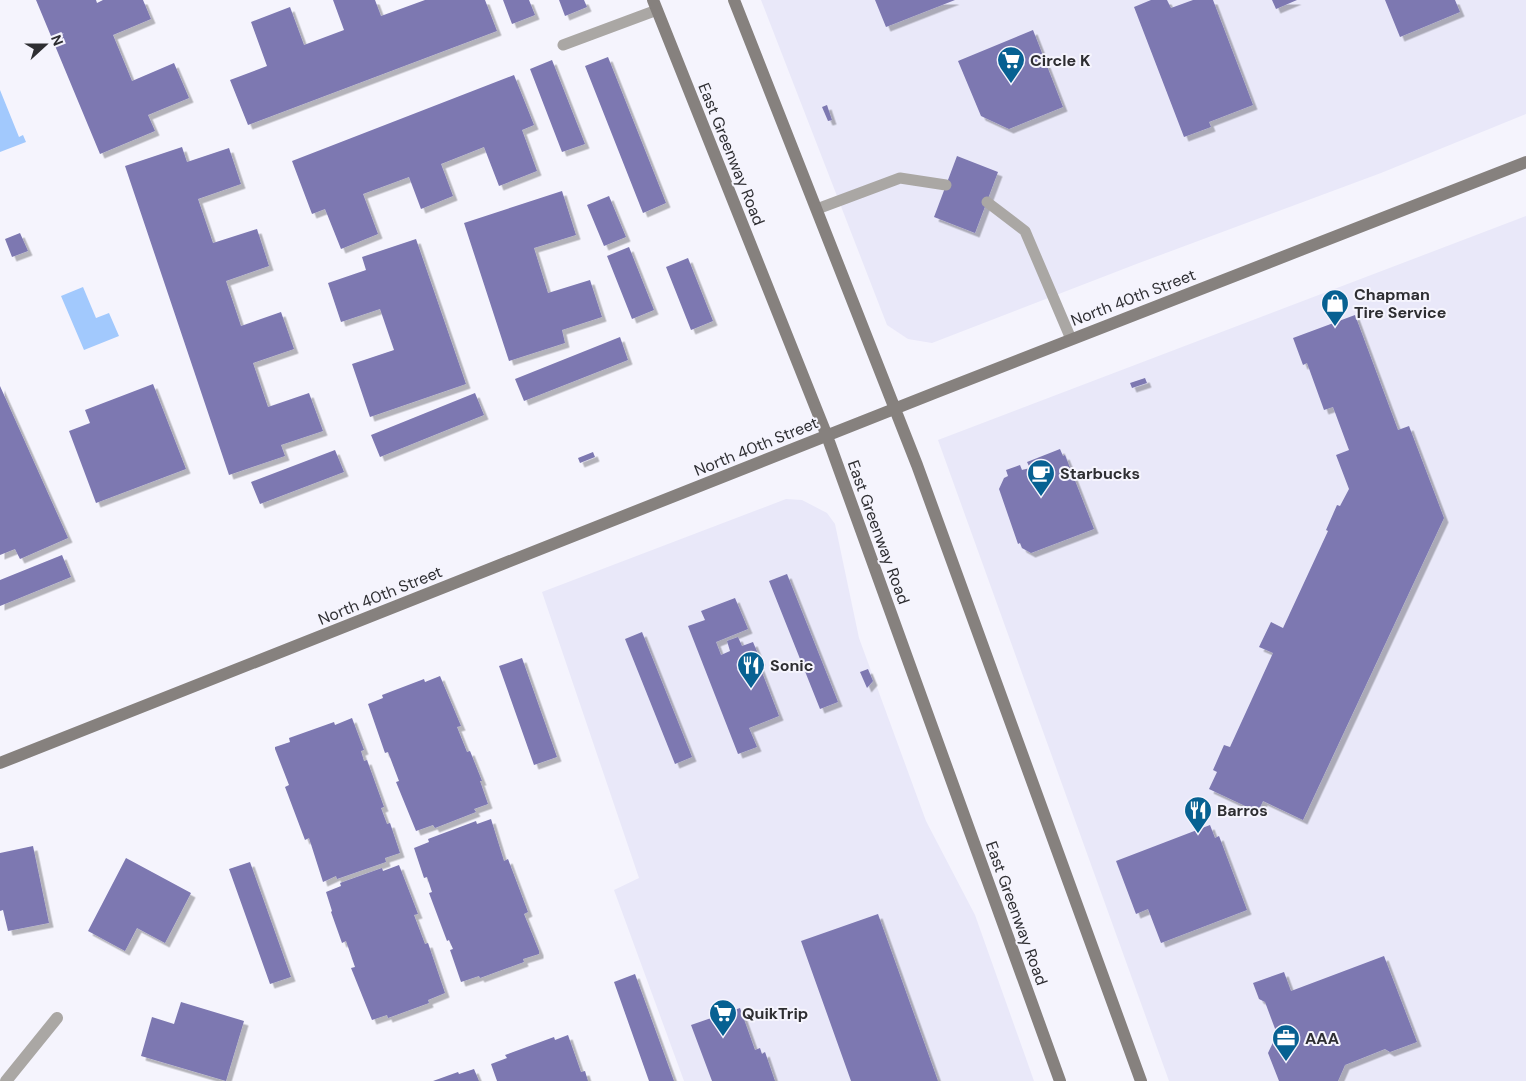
<svg xmlns="http://www.w3.org/2000/svg" width="1526" height="1081" font-family="'DM Sans',sans-serif">
  <defs>
    <filter id="shadow"><feDropShadow dx="4.5" dy="4.5" stdDeviation="0" flood-color="#0004"/></filter>
  </defs>
  <rect width="100%" height="100%" fill="#f5f4fd"/>
  <!-- built -->
  <path fill="#e9e8f9" d="M761 0H1526V114L1381 173 1139 263 932 343 908 339 887 325Z
    M1526 216V1081H1169L938 440Z
    M786 499 802 500 827 513 835 524 859 638 926 821 975 915 1034 1081H684L614 890 639 878 542 592Z"/>
  <!-- water -->
  <path fill="#a2c9fd" d="M0 90 19 137 23 135 26 142 0 152Z
    M83 287 96 318 109 313 119 336 84 350 61 296Z"/>
  <!-- building -->
  <path fill="#7d78b1" filter="url(#shadow)" d="M36 0H96L97 3 103 0H143L151 19 113 35 132 81 174 63 189 98 148 115 155 131 100 154Z
    M333 0H375L381 16 425 0H485L497 31 248 125 230 80 267 66 251 22 290 7 304 45 344 30Z
    M503 0H529L535 15 512 24Z
    M559 0H584L587 7 565 16Z
    M875 0H955L886 27Z
    M1151 0H1167L1171 8 1193 0H1213L1253 105 1209 122 1211 127 1184 137 1134 7Z
    M1272 0H1297L1276 9Z
    M1385 0H1455L1460 12 1400 37Z
    M1033 30 1063 107 1009 129 981 116 958 61Z
    M608 57 666 203 643 213 585 66Z
    M552 60 585 144 562 152 530 69Z
    M514 75 534 125 522 130 537 171 499 186 484 147 441 164 453 196 421 209 409 177 363 194 378 234 341 249 325 209 312 214 292 161Z
    M827 105 832 120 828 121 822 107Z
    M182 147 187 162 229 148 241 184 198 199 213 243 257 229 269 266 226 281 241 326 281 312 294 349 253 363 268 407 309 393 323 431 281 445 285 456 229 475 125 166Z
    M957 156 998 172 975 233 934 217Z
    M562 191 576 235 534 248 548 293 590 280 602 317 562 330 565 343 509 361 464 223Z
    M609 196 626 237 604 246 587 205Z
    M20 233 28 251 12 257 5 239Z
    M416 239 466 384 370 417 352 364 394 350 380 309 341 322 328 283 366 270 362 257Z
    M629 247 654 310 632 319 607 256Z
    M688 258 713 321 691 330 666 267Z
    M1355 315 1398 430 1409 426 1444 518 1303 820 1263 801 1258 812 1209 789 1217 772 1213 770 1224 745 1230 747 1273 653 1259 647 1271 622 1283 628 1328 531 1326 530 1337 505 1340 506 1349 489 1336 455 1349 450 1333 407 1324 410 1307 363 1303 365 1293 338Z
    M620 337 628 360 524 401 515 379Z
    M1145 378 1147 383 1132 388 1130 383Z
    M153 384 186 469 96 503 69 431 90 423 85 410Z
    M0 386 68 538 20 559 15 549 0 555Z
    M475 393 484 415 380 457 371 435Z
    M1060 449 1063 456 1065 455 1094 529 1031 553 1022 548 1020 543 1018 544 999 489 1004 478 1008 476 1006 470 1020 465 1022 470 1030 468 1027 462Z
    M335 450 344 472 260 504 251 482Z
    M593 452 595 457 580 463 578 458Z
    M62 555 71 577 0 606V580Z
    M787 574 838 702 820 709 769 581Z
    M735 598 748 629 716 642 721 655 730 651 727 641 738 637 742 646 753 642 761 661 758 662 779 716 749 728 757 747 738 754 688 626 705 620 701 611Z
    M642 632 692 757 675 764 625 639Z
    M522 658 557 757 534 765 499 666Z
    M868 669 873 681 867 688 860 672Z
    M440 676 461 726 457 727 467 752 470 751 482 781H480L488 804 474 809 476 812 435 828 433 825 416 831 396 782 399 781 388 752 385 753 368 704 383 698 382 695 424 679 425 682Z
    M352 718 364 750 361 751 364 761 367 760 384 807 381 808 387 824 390 823 400 853 385 858 386 862 337 879 336 876 323 882 309 838 305 840 285 787 289 785 275 749V747L290 742 289 738 334 722 335 725Z
    M491 819 504 861 508 859 528 912 524 914 539 951V954L523 959 524 962 480 978 479 976 461 982 450 950 453 949 449 940 447 941 429 893 432 892 427 877 424 878 414 848 429 842 428 839 476 821 477 824Z
    M1210 825 1215 838 1219 836 1247 910 1161 943 1148 909 1136 914 1116 861Z
    M33 846 49 923 8 931 3 910 0 911V853Z
    M126 858 191 893 165 943 137 928 125 951 88 931Z
    M250 862 291 977 270 984 229 869Z
    M399 865 418 914 414 915 425 944 428 943 445 993 428 1000 429 1003 388 1018 387 1015 372 1020 351 968 355 967 346 941 342 943 331 912 332 911 326 892 341 886 340 883 382 868 383 871Z
    M878 914 938 1081H851L801 941Z
    M1384 956 1417 1042 1390 1052 1385 1049 1345 1065 1338 1081H1279L1268 1053 1277 1034 1265 1002 1259 999 1253 983 1284 972 1291 991Z
    M635 974 674 1081H649L614 982Z
    M181 1002 244 1021 226 1081 141 1056 152 1017 174 1024Z
    M740 1008 755 1050 760 1048 762 1054 765 1052 775 1081H712L691 1025Z
    M568 1035 581 1072 585 1071 588 1081H497L491 1064 507 1058 505 1055 554 1037 555 1040Z
    M474 1069 479 1081H433L458 1072 459 1074Z"/>
  <g fill="none" stroke-linecap="round" stroke-linejoin="round">
    <!-- lane -->
    <path stroke="#aaa7a4" stroke-width="11" d="M563 45 657 10
      M987 202 1025 231 1071 339
      M817 209 900 178 946 185"/>
    <!-- street -->
    <path stroke="#aaa7a4" stroke-width="12" d="M6 1081 57 1018"/>
    <!-- secondary -->
    <path stroke="#86817e" stroke-width="12" d="M653 0 827 436 1060 1081
      M734 0 917 465 1141 1081
      M0 763 937 392 1526 162"/>
  </g>
  <!-- icons -->
  <defs>
    <g id="supermarket-pin" transform="scale(1.4375)"><path d="M0 17L-7.5 6A9.5 9.5 0 1 1 7.5 6Z" fill="#076192" stroke="#f5f4fd"/><path d="M-6-5.5h2.5l.6 2H6L4.5 2H-2.5L-4.4-4H-6ZM-1.5 3.2a1.3 1.3 0 1 0 .1 0ZM3 3.2a1.3 1.3 0 1 0 .1 0Z" fill="#fff"/></g>
    <g id="shop-pin" transform="scale(1.4375)"><path d="M0 17L-7.5 6A9.5 9.5 0 1 1 7.5 6Z" fill="#076192" stroke="#f5f4fd"/><path d="M-5-2.5h2.3a2.7 3.5 0 0 1 5.4 0H5L5.5 6h-11ZM-1.5-2.5h3a1.5 2.3 0 0 0-3 0Z" fill="#fff"/></g>
    <g id="cafe-pin" transform="scale(1.4375)"><path d="M0 17L-7.5 6A9.5 9.5 0 1 1 7.5 6Z" fill="#076192" stroke="#f5f4fd"/><path d="M-5.5-4.5H6V0H3Q3 3.5 0 3.5H-2.5Q-5.5 3.5-5.5 0ZM3-3.2v2h1.7v-2ZM-6 4.5H4V6H-6Z" fill="#fff"/></g>
    <g id="restaurant-pin" transform="scale(1.4375)"><path d="M0 17L-7.5 6A9.5 9.5 0 1 1 7.5 6Z" fill="#076192" stroke="#f5f4fd"/><path d="M-5-6h1v4h1v-4h1v4h1v-4h1v5L-1.5 .5V6h-2V.5L-5-1ZM5-6V6H3V1.5H1.5Q1.5-4 5-6Z" fill="#fff"/></g>
    <g id="office-pin" transform="scale(1.4375)"><path d="M0 17L-7.5 6A9.5 9.5 0 1 1 7.5 6Z" fill="#076192" stroke="#f5f4fd"/><path d="M-6-3h4V-5.5h4V-3h4V5H-6ZM-1-4.5V-3h2v-1.5ZM-6 0V1H6V0Z" fill="#fff"/></g>
  </defs>
  <g fill-rule="evenodd">
    <use href="#supermarket-pin" x="1011" y="60"/>
    <use href="#shop-pin" x="1335" y="303"/>
    <use href="#cafe-pin" x="1041" y="473"/>
    <use href="#restaurant-pin" x="751" y="665"/>
    <use href="#restaurant-pin" x="1198" y="810"/>
    <use href="#supermarket-pin" x="723" y="1013"/>
    <use href="#office-pin" x="1286" y="1038"/>
  </g>
  <g text-anchor="middle" stroke-width="4" stroke-linejoin="round" paint-order="stroke">
    <!-- poi labels -->
    <g font-size="16" font-weight="bold" fill="#2e2e32" stroke="#f5f4fd" text-anchor="start">
      <text x="1030" y="66">Circle K</text>
      <text x="1354" y="300">Chapman<tspan x="1354" dy="18">Tire Service</tspan></text>
      <text x="1060" y="479">Starbucks</text>
      <text x="770" y="671">Sonic</text>
      <text x="1217" y="816">Barros</text>
      <text x="742" y="1019">QuikTrip</text>
      <text x="1305" y="1044">AAA</text>
    </g>
    <!-- street labels -->
    <g font-size="16" fill="#2e2e32" stroke="#f5f4fd">
      <text transform="translate(732 154) rotate(68)" y="6">East Greenway Road</text>
      <text transform="translate(1133 297) rotate(-21)" y="6">North 40th Street</text>
      <text transform="translate(756 446) rotate(-22)" y="6">North 40th Street</text>
      <text transform="translate(879 532) rotate(70)" y="6">East Greenway Road</text>
      <text transform="translate(380 595) rotate(-22)" y="6">North 40th Street</text>
      <text transform="translate(1017 913) rotate(70)" y="6">East Greenway Road</text>
    </g>
  </g>
  <!-- north arrow -->
  <g transform="translate(45 45) rotate(69)" stroke="#f5f4fd" stroke-width="4" paint-order="stroke">
  <path d="M0-4L9 19L0 12L-9 19Z" fill="#2e2e32"/>
  <text y="-8" font-size="14" font-weight="bold" text-anchor="middle" fill="#2e2e32">N</text>
  </g>
</svg>
